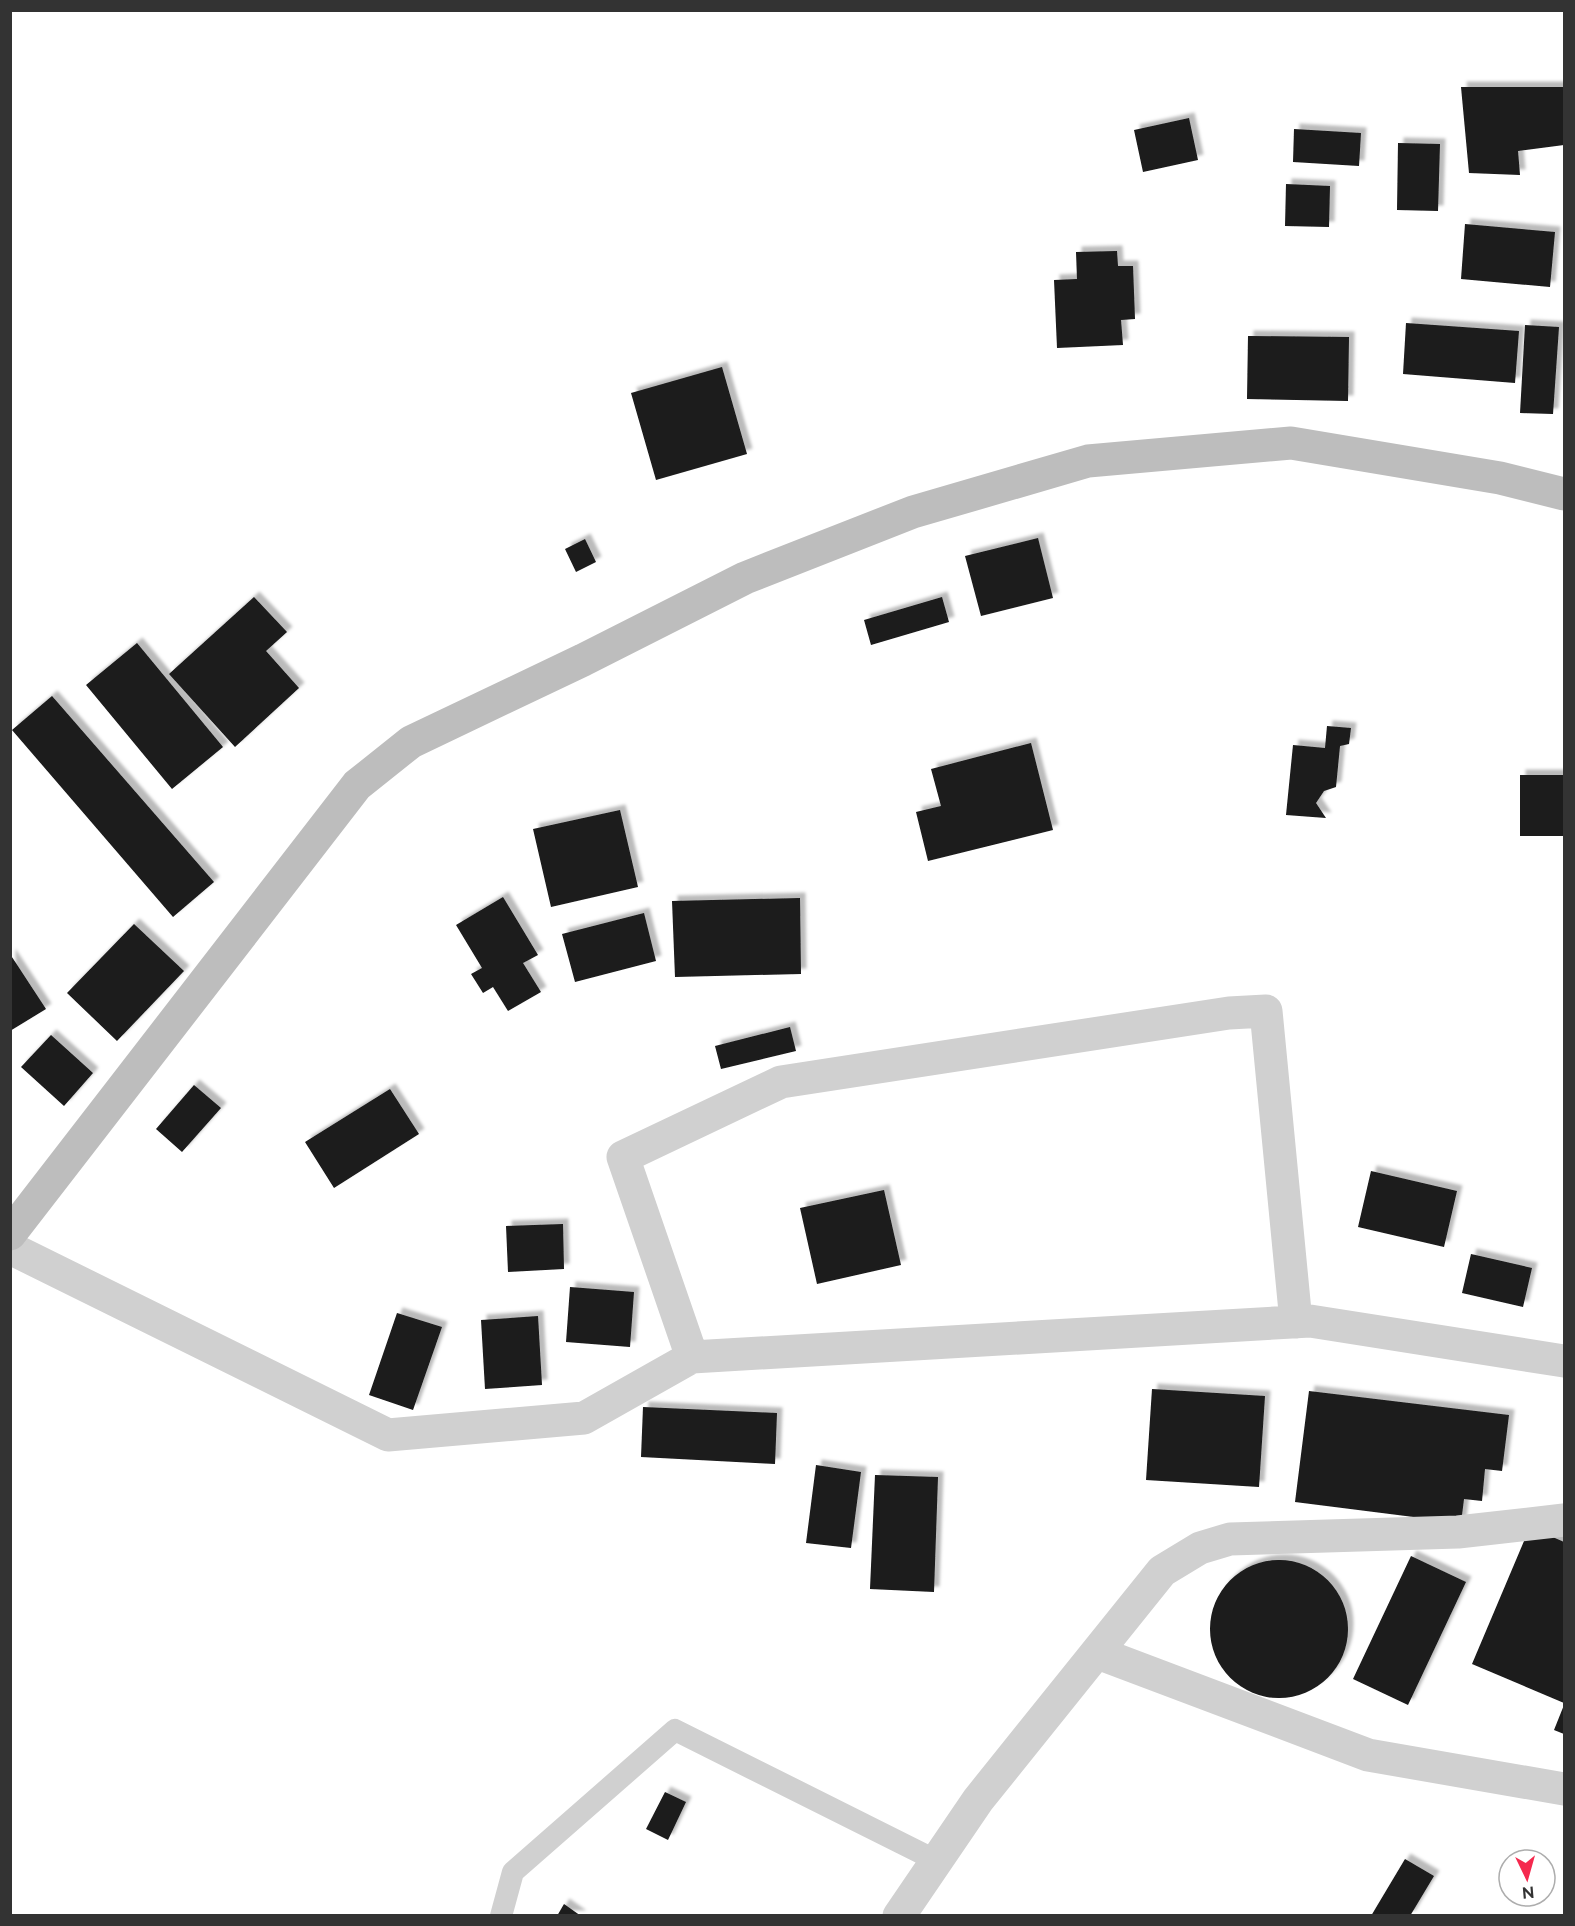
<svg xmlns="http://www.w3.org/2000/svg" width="1575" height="1926" font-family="Raleway,sans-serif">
  <defs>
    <filter id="shadow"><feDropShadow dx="5.5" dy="-5.5" stdDeviation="1.5" flood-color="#0004"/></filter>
  </defs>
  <rect width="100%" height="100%" fill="#fff"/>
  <!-- building -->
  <path fill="#1a1a1a" filter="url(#shadow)" d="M1461 87H1564V145L1518 151 1520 175 1469 173Z
    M1189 118 1198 160 1143 172 1134 130Z
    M1294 129 1361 133 1359 166 1293 162Z
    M1398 143 1440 144 1438 211 1397 210Z
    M1286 184 1330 186 1329 227 1285 226Z
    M1465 224 1555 232 1550 287 1461 279Z
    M1117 251 1118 266H1133L1135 319 1121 320 1123 345 1057 348 1054 280 1077 279 1076 252Z
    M1406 323 1519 331 1515 383 1403 374Z
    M1525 325 1559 327 1553 414 1520 413Z
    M1248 336 1349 337 1348 401 1247 399Z
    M722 367 747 454 656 480 631 393Z
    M1038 538 1053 598 981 616 965 556Z
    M585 539 596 562 576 572 565 549Z
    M254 597 287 632 266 651 299 688 235 747 169 674Z
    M942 597 949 622 871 645 864 620Z
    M137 643 223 747 172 789 86 685Z
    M52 696 214 882 173 917 12 730Z
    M1327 726 1351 728 1349 744 1340 746 1336 787 1324 791 1316 803 1326 818 1286 815 1293 745 1325 748Z
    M1031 743 1053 830 928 861 916 812 941 806 931 769Z
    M1520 775H1564V836H1520Z
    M620 810 638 887 551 907 533 829Z
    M503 897 538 955 523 963 541 992 508 1011 493 987 483 993 471 974 482 968 456 925Z
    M800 898 801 974 675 977 672 901Z
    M644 913 656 961 575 982 562 934Z
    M134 924 184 971 117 1041 67 993Z
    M10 954 46 1009 10 1031Z
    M790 1027 796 1051 721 1069 715 1046Z
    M51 1035 93 1073 64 1106 21 1067Z
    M194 1085 221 1108 182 1152 156 1129Z
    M390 1089 419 1134 334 1188 305 1142Z
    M1371 1171 1457 1191 1444 1247 1358 1227Z
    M884 1190 901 1265 817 1284 800 1208Z
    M563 1224 564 1269 508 1272 506 1226Z
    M1471 1254 1532 1268 1523 1307 1462 1293Z
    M570 1287 634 1292 630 1347 566 1342Z
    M397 1313 442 1327 413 1410 369 1395Z
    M538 1316 542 1385 485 1389 481 1320Z
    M1152 1389 1265 1396 1259 1487 1146 1480Z
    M1309 1391 1509 1415 1502 1471 1485 1469 1482 1501 1464 1499 1461 1523 1295 1502Z
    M643 1407 777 1413 775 1464 641 1457Z
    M816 1465 861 1472 851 1548 806 1543Z
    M875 1475 938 1477 934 1592 870 1589Z
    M1530 1527 1564 1542V1703L1472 1664Z
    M1411 1556 1466 1582 1408 1705 1353 1679Z
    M1210 1629a69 69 0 1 1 138 0a69 69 0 1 1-138 0Z
    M1564 1705V1734L1554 1730Z
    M665 1792 686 1802 668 1840 646 1829Z
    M1405 1859 1434 1876 1410 1916H1371Z
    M564 1904 581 1916H557Z"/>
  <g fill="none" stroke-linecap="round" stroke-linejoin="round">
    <!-- lane -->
    <path stroke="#d0d0d0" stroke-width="22" d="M501 1916 513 1872 675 1730 937 1861"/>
    <!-- street -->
    <path stroke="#d0d0d0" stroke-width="33" d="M10 1248 388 1435 584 1418 692 1357
      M1296 1322 1266 1011 1229 1013 781 1082 623 1157 692 1357 1310 1321 1564 1361
      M1098 1653 1368 1755 1564 1789
      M899 1916 978 1800 1162 1571 1200 1548 1230 1539 1458 1532 1564 1520"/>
    <!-- secondary -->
    <path stroke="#bdbdbd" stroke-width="33" d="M10 1234 357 785 411 742 583 660 745 578 913 512 1088 461 1291 443 1500 478 1564 494"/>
  </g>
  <!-- border -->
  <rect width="1575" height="1926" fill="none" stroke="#333333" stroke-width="24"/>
  <!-- north arrow -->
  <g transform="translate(1527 1878) rotate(175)"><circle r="28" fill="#ffffff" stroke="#adadad" stroke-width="1.5"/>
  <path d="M0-4.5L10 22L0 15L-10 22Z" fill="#f5294e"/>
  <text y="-9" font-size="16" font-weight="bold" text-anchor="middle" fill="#333333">N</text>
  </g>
</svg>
